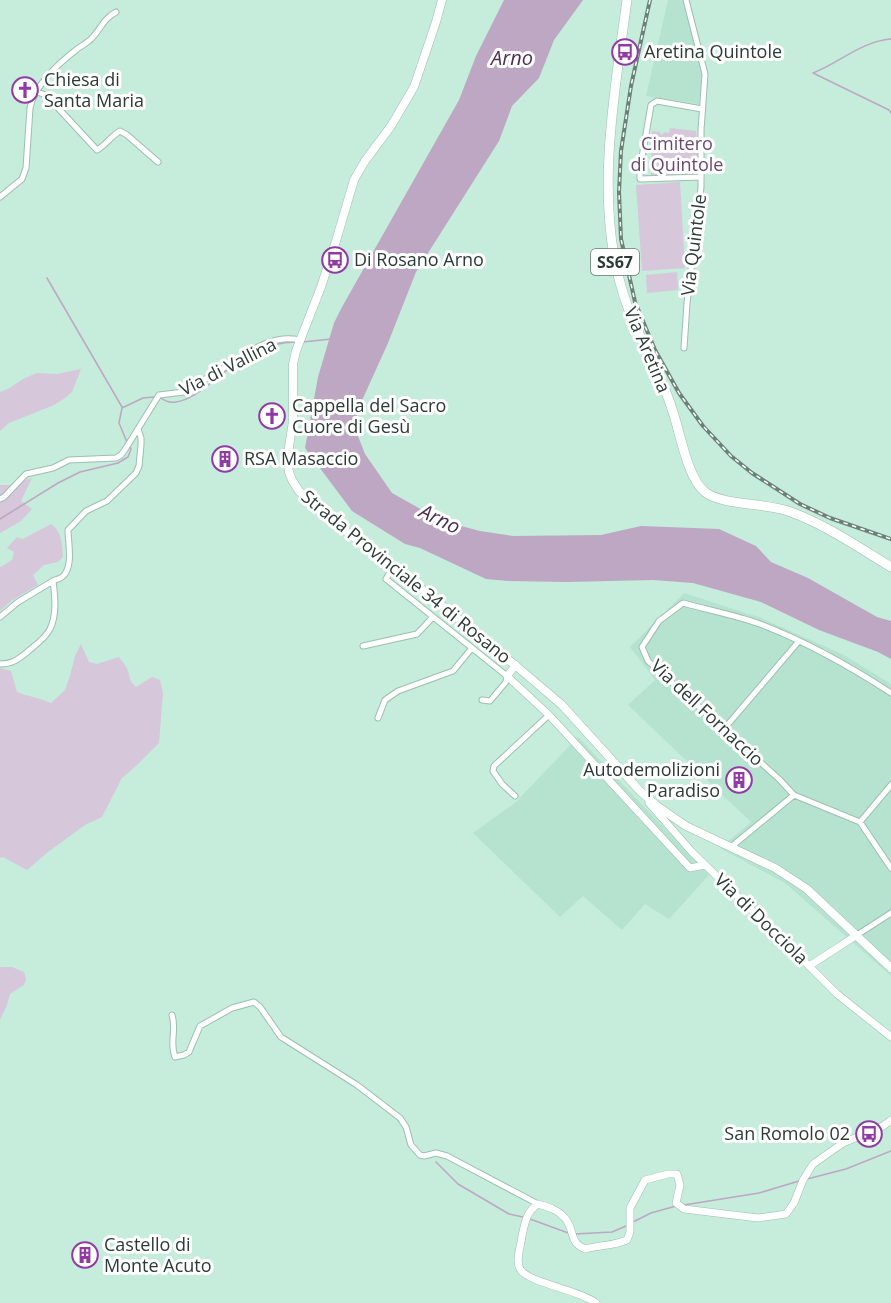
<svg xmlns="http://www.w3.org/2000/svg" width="891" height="1303" font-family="'Open Sans',sans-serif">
  <rect width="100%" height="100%" fill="#c6ecdc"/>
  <!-- built -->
  <path fill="#b5e3cf" d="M668 0H690L705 63 699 104 646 96Z
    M684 593 761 618 842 654 891 684V976L785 883 720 848 751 822 628 705 655 680 630 647Z
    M578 737 709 875 669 919 645 904 622 930 583 896 560 917 473 833 515 803Z"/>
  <!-- green -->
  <path fill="#d6c7da" d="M670 128 696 131 699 157V176L651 178 652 131 660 132V134H663L664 132 669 133Z
    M680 182 685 268 642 271 636 185Z
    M677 272 678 290 647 293 646 275Z
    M81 369 72 392 65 398 54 405 9 423 0 431V392L8 389 23 379 37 373 57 374Z
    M32 478 21 501 32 509 21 521 0 533V485H10Z
    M51 524C62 531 62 545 63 557L58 562 44 565 33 575 38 585 11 601 0 611V566L1 567 12 560 14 552 7 548 17 537 23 539Z
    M81 644 89 662 97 664 119 657 127 668 131 682 136 687 152 677 160 680 163 693 159 743 136 766 122 778 102 817 85 825 48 852 27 870 3 857 0 858V668L11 671 17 692C28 696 40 698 51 703L65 690 70 676 75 656Z
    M0 967H12L24 972 26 980 24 985 10 994 7 1005 0 1020Z"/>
  <!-- water -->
  <path fill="#bda7c3" d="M504 0H583L554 40 539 78 512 106 499 141 416 272 388 343 359 407 354 426 365 454 392 493 442 521 480 531 513 536 601 535 641 526 719 529 756 546 771 562 808 578 877 617 891 621V659L878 652 819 630 761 602 693 583 653 580 567 582 508 581 486 579 420 548 405 544 352 511 305 448 318 377 334 323 342 307 459 100 476 56Z"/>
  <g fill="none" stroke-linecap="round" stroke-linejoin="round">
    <!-- stream -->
    <path stroke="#bda7c3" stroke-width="1.5" d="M813 73 889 110 891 113
      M813 73C839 63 862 41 891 39
      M47 278 122 407
      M303 342 331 339
      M159 397C165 401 169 403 176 402 191 400 204 388 216 379 237 361 266 342 295 342
      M127 442 119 423 122 408 143 398 154 397
      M0 519 58 483 80 472 118 463 128 457 131 449 130 446
      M436 1162 458 1184 509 1214 523 1217
      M807 1179 846 1169 891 1151
      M684 1205 759 1193 799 1181
      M530 1219 571 1234
      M633 1222 651 1213 676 1206
      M575 1234 612 1232 626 1226"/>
    <!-- minor casing -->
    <g stroke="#9bbfb0" stroke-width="7">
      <path id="minor" d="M37 92 46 95 97 150C106 145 111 136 120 131L127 135 158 162
        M701 177 640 179V169L651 105 657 101 702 109
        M0 197 22 179 26 168 30 108C34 86 59 63 76 50 81 46 87 43 91 39 102 28 102 20 116 12
        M684 348 687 303 701 187V130L705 74 686 0
        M0 499 4 497 26 474 53 468 69 460 116 458 121 455 126 448 159 395 184 392 258 347C272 340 284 337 300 340
        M393 567 386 579 507 676 506 682 490 701 482 700
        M0 617 18 602 53 581
        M363 646 417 634 433 617
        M0 664C12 664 17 660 26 653 34 646 45 639 50 629 57 615 55 596 53 581 56 579 60 579 62 577 74 568 68 542 68 530L86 511 107 501 136 473 139 466 141 445V438L138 429
        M891 693C848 665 807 642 760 624 735 615 708 610 683 603L659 621 642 647 648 661 779 779 794 795 860 822 891 868
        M378 718 385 700 398 691 453 671 472 648
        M724 729 799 641
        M515 796 502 784 493 771 494 766 549 715
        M860 822 891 785
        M731 847 794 795
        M857 935 891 913
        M172 1015C177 1031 169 1041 175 1057L184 1055 189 1052 200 1026 232 1008 254 1002 260 1007 281 1037 357 1085 400 1118 406 1127 411 1145 420 1155 424 1156 436 1153 447 1156 538 1204"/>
    </g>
    <!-- tertiary casing -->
    <g stroke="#9bbfb0" stroke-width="8">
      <path id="tertiary" d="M516 665 507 676 549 715 690 868 705 865
        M649 803 692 852 809 966 837 994 891 1037
        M809 966 857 935
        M596 1303C580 1290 528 1283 520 1269 515 1260 521 1246 522 1236 525 1223 526 1212 538 1204 549 1207 561 1211 567 1221 575 1233 569 1242 585 1249 600 1245 613 1246 627 1240L630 1232V1208L645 1180 668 1174H677L680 1185 676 1203 684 1209 758 1218 786 1214 794 1203 803 1180 813 1164 843 1143 883 1126 891 1120"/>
    </g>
    <!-- secondary casing -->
    <g stroke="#9bbfb0" stroke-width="9">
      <path id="secondary" d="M442 0 436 22 414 87 391 126 365 161 354 180 336 241 321 287 296 351 293 364V421L287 460 289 472 292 480 299 491 327 517 412 581 521 670 562 705 640 791 657 806 686 826 775 868 807 889 891 968"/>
    </g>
    <!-- primary casing -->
    <g stroke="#9bbfb0" stroke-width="10">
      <path id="primary" d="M627 0C615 89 596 191 619 279 624 298 631 317 639 334 650 359 664 383 672 409 680 431 687 478 705 492 721 505 765 503 788 511 825 524 858 547 891 567"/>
    </g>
    <!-- minor -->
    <use href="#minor" stroke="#fff" stroke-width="5"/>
    <!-- tertiary -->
    <use href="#tertiary" stroke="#fff" stroke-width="7"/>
    <!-- secondary -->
    <use href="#secondary" stroke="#fff" stroke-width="8"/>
    <!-- primary -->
    <use href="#primary" stroke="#fff" stroke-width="9"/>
    <!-- rail casing -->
    <g stroke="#698177" stroke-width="4">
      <path id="rail" d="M650 0 631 86 621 151 619 192 621 239 635 302 655 350 679 393 703 426 731 456 752 473 800 504 830 518 891 539"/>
    </g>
    <!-- rail -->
    <use href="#rail" stroke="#fff" stroke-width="1.5" stroke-dasharray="4.5" stroke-linecap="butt"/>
  </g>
  <!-- icons -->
  <defs>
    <g id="bus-ring" transform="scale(1.35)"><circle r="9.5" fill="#fff" stroke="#9139a5" stroke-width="1.5"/><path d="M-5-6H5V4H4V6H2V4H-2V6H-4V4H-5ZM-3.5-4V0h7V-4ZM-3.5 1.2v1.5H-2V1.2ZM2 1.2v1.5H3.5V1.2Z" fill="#9139a5"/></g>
    <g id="church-ring" transform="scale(1.35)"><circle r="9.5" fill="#fff" stroke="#9139a5" stroke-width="1.5"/><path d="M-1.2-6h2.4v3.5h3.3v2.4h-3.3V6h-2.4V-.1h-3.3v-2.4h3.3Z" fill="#9139a5"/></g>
    <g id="building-ring" transform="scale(1.35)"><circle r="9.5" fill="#fff" stroke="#9139a5" stroke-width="1.5"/><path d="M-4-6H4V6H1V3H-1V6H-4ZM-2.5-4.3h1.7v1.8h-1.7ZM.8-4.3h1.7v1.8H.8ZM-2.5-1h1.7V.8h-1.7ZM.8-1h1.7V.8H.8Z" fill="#9139a5"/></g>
  </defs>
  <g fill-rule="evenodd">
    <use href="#bus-ring" x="625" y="52"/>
    <use href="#church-ring" x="25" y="90"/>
    <use href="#bus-ring" x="335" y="260"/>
    <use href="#church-ring" x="272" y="416"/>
    <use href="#building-ring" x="225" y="459"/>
    <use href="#building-ring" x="739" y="780"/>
    <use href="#bus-ring" x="869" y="1134"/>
    <use href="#building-ring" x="85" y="1255"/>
  </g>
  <g text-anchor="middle" stroke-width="6" stroke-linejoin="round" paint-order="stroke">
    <!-- shield labels -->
    <rect fill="#fff" stroke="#6b7672" stroke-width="1.5" x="591" y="249" width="48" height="26" rx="4.5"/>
    <g font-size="16" font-weight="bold" fill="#2c3b35">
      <text x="615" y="268">SS67</text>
    </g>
    <!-- poi labels -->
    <g font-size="18" fill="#2c3b35" stroke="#fff" text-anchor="start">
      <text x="644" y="58">Aretina Quintole</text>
      <text x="44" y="86">Chiesa di<tspan x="44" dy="21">Santa Maria</tspan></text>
      <text x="354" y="266">Di Rosano Arno</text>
      <text x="292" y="412">Cappella del Sacro<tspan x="292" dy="21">Cuore di Gesù</tspan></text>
      <text x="244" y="465">RSA Masaccio</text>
      <text x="720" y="776" text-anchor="end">Autodemolizioni<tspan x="720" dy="21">Paradiso</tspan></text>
      <text x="850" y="1140" text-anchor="end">San Romolo 02</text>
      <text x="104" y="1251">Castello di<tspan x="104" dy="21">Monte Acuto</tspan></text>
    </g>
    <!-- park labels -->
    <g font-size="18" fill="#6a4972" stroke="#fff">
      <text x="677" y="150">Cimitero<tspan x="677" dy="21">di Quintole</tspan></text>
    </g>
    <!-- street labels -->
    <g font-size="18" fill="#2c3b35" stroke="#fff">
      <text transform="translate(694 245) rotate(-83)" y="6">Via Quintole</text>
      <text transform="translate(647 350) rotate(67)" y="6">Via Aretina</text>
      <text transform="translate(228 367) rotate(-27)" y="6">Via di Vallina</text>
      <text transform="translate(406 577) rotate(39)" y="6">Strada Provinciale 34 di Rosano</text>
      <text transform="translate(707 713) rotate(43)" y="6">Via dell Fornaccio</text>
      <text transform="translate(761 919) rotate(44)" y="6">Via di Docciola</text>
    </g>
    <!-- water labels -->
    <g font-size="20" font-style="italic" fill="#4c2d54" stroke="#fff">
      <text x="512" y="65">Arno</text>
      <text transform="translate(440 519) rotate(26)" y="7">Arno</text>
    </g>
  </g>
</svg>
